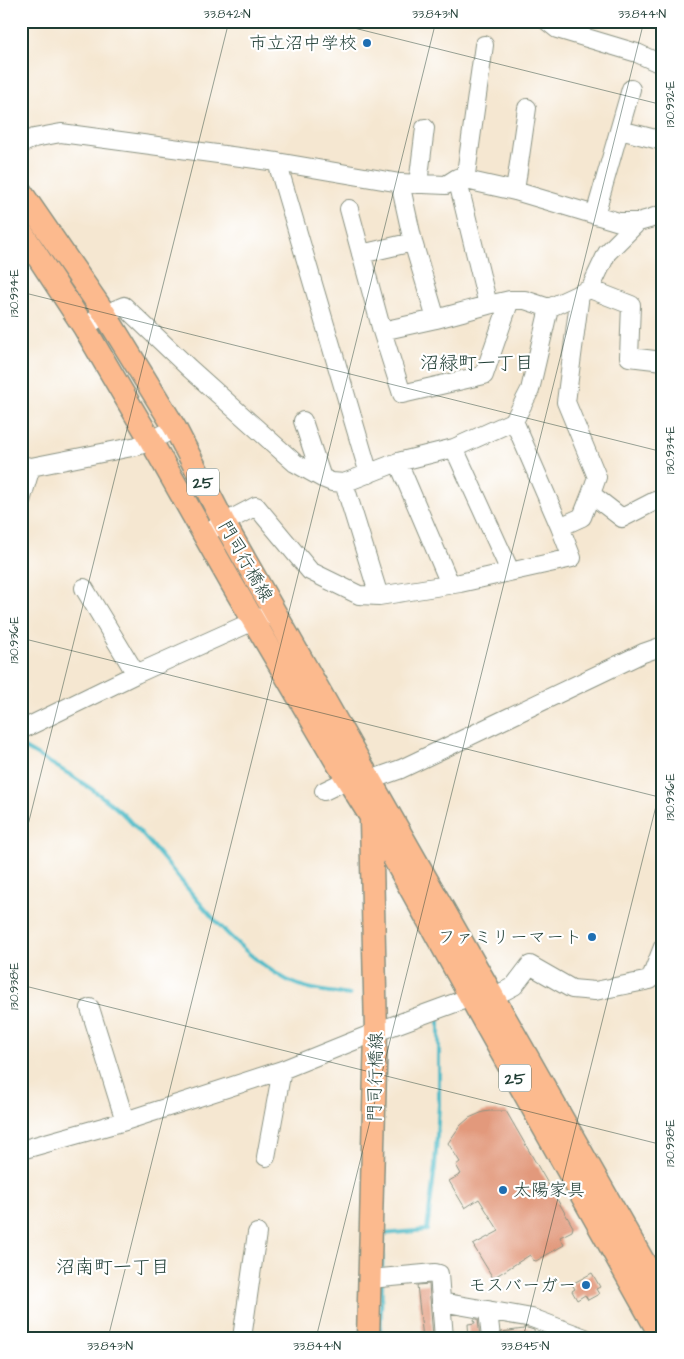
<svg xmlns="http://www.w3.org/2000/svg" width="684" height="1359" font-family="'Architects Daughter','Klee One',sans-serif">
  <rect width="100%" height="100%" fill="#fff"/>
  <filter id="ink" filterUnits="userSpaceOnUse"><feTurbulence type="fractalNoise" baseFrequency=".02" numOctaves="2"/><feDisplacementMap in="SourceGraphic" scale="10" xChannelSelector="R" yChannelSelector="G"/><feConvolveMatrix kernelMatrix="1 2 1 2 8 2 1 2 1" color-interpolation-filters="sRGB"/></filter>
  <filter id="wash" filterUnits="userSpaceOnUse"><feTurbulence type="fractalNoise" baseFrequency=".0096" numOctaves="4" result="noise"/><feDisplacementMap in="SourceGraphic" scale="20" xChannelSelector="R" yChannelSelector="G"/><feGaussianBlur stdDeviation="1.12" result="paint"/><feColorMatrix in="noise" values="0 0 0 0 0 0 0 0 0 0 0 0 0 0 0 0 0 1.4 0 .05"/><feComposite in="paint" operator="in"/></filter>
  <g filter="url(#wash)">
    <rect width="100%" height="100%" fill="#f5e7d1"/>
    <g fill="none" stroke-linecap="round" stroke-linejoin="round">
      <!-- stream -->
      <path stroke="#4ebbc8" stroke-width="4" d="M21 746C56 766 92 786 122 813 131 822 140 832 148 841 190 889 230 949 287 980 307 990 329 992 350 995
        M382 1274 383 1234 427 1230 435 1166 439 1105V1015
        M380 1338 382 1283"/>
    </g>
    <g id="blocks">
      <!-- building -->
      <path fill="#e2997b" d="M490 1111H506L573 1227 572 1231 560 1237 564 1245 536 1261 533 1260 530 1255 493 1278 473 1245 499 1231 479 1199 465 1208 449 1181 461 1174 456 1165 460 1162 448 1143 460 1126 469 1118 483 1112Z
        M592 1273 600 1287 596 1289 599 1294 588 1300 585 1295 577 1300 572 1291 575 1289 572 1284Z
        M429 1284 433 1338H423L417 1285Z
        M474 1319H478L480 1338H469L468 1324 475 1323Z
        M524 1327 534 1330 535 1338H502L501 1332 524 1329Z"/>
    </g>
  </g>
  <g filter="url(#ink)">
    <use href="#blocks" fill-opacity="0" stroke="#8a9282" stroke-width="1"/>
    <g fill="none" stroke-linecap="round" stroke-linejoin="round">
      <!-- minor casing -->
      <g stroke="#8a9282" stroke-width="20">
        <path id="minor" d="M547 21 557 29 637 53 663 65
          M620 130 663 141
          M21 144 34 138 61 133 277 162 400 183 446 185 457 178 515 191 619 222H638L649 219 663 214
          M277 162 369 474
          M465 181 484 45
          M400 183 413 242 436 319 382 331 402 394 484 375 510 300 488 305 457 178
          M418 184 425 128
          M515 191 527 108
          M349 209 382 331
          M595 215 631 89
          M361 254 413 242
          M590 289 631 305 629 357 663 361
          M580 294 566 402 597 477 591 494
          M510 300H525L549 308
          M436 319 488 305
          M84 327 105 314 124 306 189 368 295 463 322 478 332 482 344 483 398 462 454 448 514 421 530 390 549 308 590 289 607 253 638 222
          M303 421 322 478
          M454 448 510 571
          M398 462 450 584
          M21 465 31 467 137 446 151 441 175 428
          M344 483 379 596
          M21 501 31 467
          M560 527 582 517 591 494 622 518 655 501 663 502
          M203 534 256 506 310 571 359 595 379 596 460 583 572 558 560 527 514 421
          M84 588 136 674
          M21 730 136 674 265 616
          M324 791 347 780H370L401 769 643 653 663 646
          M493 997 514 986 530 965 572 989 595 991 650 980 663 947
          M90 1008 125 1121
          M21 1150 125 1121 282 1070 376 1032 482 993
          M266 1157 282 1070
          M370 1279 435 1273 439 1274 444 1338
          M441 1302 532 1318 585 1338
          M488 1310 491 1338
          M242 1338 257 1233"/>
      </g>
      <!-- major casing -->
      <g stroke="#8a9282" stroke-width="25">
        <path id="major" d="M21 192 105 314 175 428 224 523 663 1296
          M21 231 84 327 151 441 232 584 336 761 371 817 486 1025 662 1338
          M368 1338 376 1032 371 821"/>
      </g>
      <!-- minor -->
      <use href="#minor" stroke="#fff" stroke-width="18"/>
      <!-- major -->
      <use href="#major" stroke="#fcba8e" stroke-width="22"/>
    </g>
  </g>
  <!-- ticks -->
  <path fill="none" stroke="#1f3d34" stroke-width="1" stroke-opacity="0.45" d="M326 21 663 105M21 292 663 452M21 638 663 798M21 853 229 21M21 985 663 1145M21 1331 48 1338M108 1338 436 21M316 1338 644 21M523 1338 663 778"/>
  <!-- markers -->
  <g fill="#1f6fb2" stroke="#fff" stroke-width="2">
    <circle cx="367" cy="43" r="5"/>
    <circle cx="592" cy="937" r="5"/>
    <circle cx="503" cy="1190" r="5"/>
    <circle cx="586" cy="1285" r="5"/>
  </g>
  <g text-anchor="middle" stroke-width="4.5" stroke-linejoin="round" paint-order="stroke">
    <!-- shield labels -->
    <g fill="#fff" stroke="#627771" stroke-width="1">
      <rect x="187" y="468.5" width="32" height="27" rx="4"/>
      <rect x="499" y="1064.5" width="32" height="27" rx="4"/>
    </g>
    <g font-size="16" font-weight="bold" fill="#1f3d34">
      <text x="203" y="488">25</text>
      <text x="515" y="1084">25</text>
    </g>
    <!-- poi labels -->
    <g font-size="18" fill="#1f3d34" stroke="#fff" text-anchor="end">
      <text x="357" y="49">市立沼中学校</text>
      <text x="582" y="943">ファミリーマート</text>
      <text x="513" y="1196" text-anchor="start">太陽家具</text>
      <text x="576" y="1291">モスバーガー</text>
    </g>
    <!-- street labels -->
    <g font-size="18" fill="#1f3d34" stroke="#fff">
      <text transform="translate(246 561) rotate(60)" y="6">門司行橋線</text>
      <text transform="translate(375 1077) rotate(-89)" y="6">門司行橋線</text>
    </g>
    <!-- neighbourhood labels -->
    <g font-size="19" fill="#1f3d34" stroke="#fff">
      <text x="477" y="369">沼緑町一丁目</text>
      <text x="113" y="1273">沼南町一丁目</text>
    </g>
  </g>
  <!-- margin -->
  <rect width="684" height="1359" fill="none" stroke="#fff" stroke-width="55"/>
  <rect x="28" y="28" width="628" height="1304" fill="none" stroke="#1f3d34" stroke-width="2"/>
  <g font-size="12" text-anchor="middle" fill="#1f3d34">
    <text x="227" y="18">33.842°N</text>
    <text x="435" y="18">33.843°N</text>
    <text x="642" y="18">33.844°N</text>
    <text transform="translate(670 104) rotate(-90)" y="4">130.932°E</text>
    <text transform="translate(14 293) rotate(-90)" y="4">130.934°E</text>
    <text transform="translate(670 450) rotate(-90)" y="4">130.934°E</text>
    <text transform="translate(14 640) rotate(-90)" y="4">130.936°E</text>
    <text transform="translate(670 797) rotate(-90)" y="4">130.936°E</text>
    <text transform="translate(14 986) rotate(-90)" y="4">130.938°E</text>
    <text transform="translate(670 1143) rotate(-90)" y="4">130.938°E</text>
    <text x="110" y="1350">33.843°N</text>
    <text x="317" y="1350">33.844°N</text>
    <text x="525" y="1350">33.845°N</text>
  </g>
</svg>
